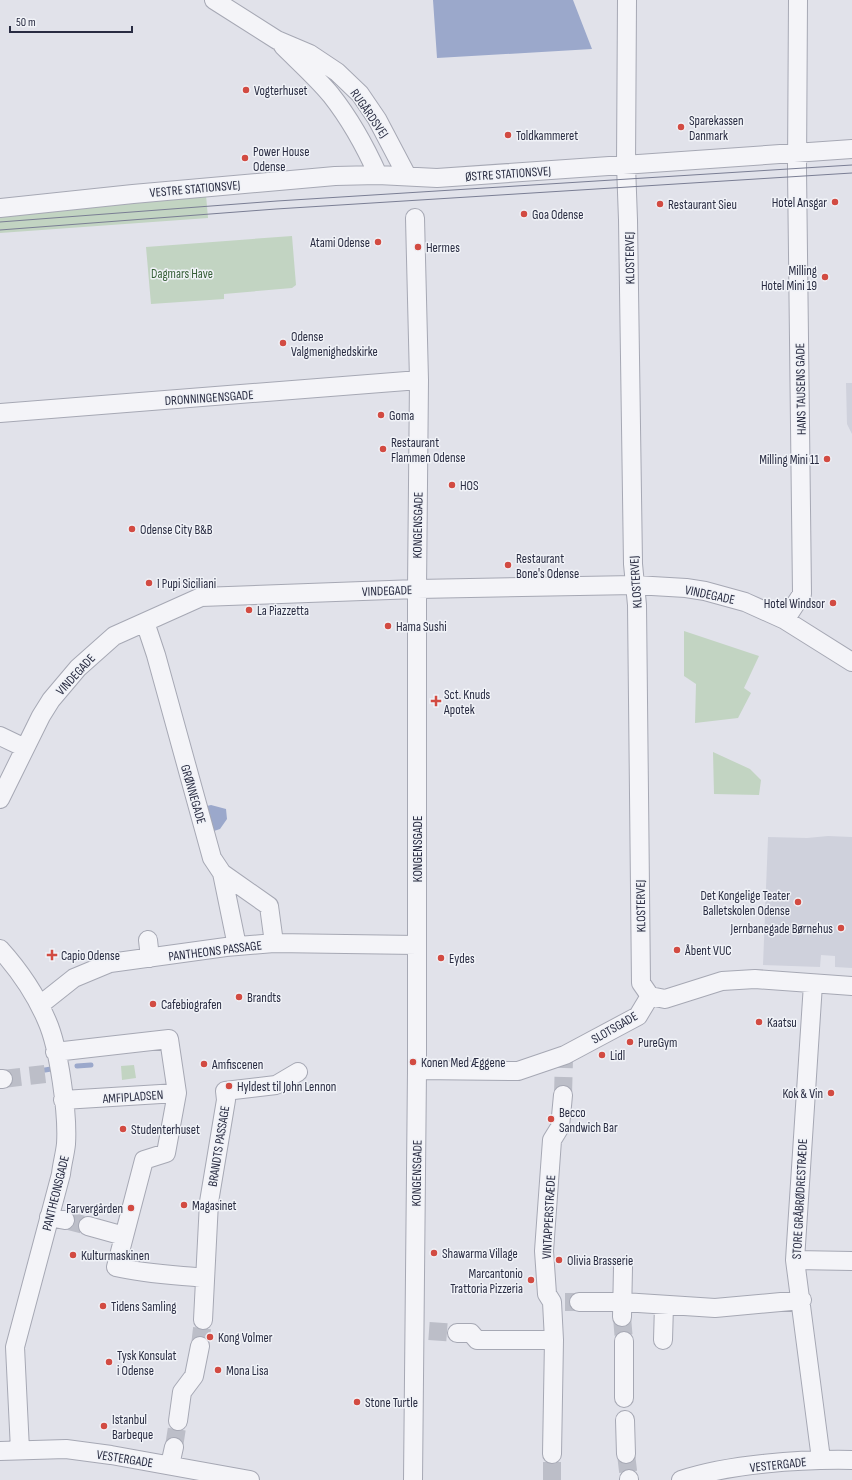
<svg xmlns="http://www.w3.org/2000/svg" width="852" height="1480" font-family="'Sofia Sans Condensed',sans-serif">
  <rect width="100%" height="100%" fill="#e1e2ea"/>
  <!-- built -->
  <path fill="#cfd1dc" d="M846 383H852V434L847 424Z
    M828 836 852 837V968L835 967V956L821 955 820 967 763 965 768 837 807 838Z"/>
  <!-- green -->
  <path fill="#c2d4c2" d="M206 195 208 218 0 233V216Z
    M292 236 296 285 292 288 224 294V299L151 304 146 247Z
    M684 631 759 656 744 688 751 693 738 718 695 723 696 684 684 676Z
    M713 752 750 769 761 780 759 795 714 794Z
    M134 1065 136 1078 122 1080 121 1066Z"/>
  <!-- water -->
  <path fill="#9ba8cb" d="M433 0H573L592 49 437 58Z
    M211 805 226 809 227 819 220 829 214 831 207 806Z"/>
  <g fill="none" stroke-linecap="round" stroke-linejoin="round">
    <!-- stream -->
    <path stroke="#9ba8cb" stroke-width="5" d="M77 1066 91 1065
      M45 1070 51 1069"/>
    <!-- minor-tunnel -->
    <path stroke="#bcbec8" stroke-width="18" stroke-dasharray="18 9" stroke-linecap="butt" d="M3 1079 45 1074
      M563 1095 564 1059
      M65 1220 88 1226
      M565 1302H579
      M622 1317 624 1341
      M429 1331 457 1333
      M200 1346 203 1320
      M174 1447 178 1421
      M626 1454 629 1479
      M552 1480V1454"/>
    <!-- minor casing -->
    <g stroke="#a6a8b4" stroke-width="20">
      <path id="minor" d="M214 0 277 40 310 54 337 72 360 94 377 119 407 176
        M627 0 626 165 628 220 633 564 637 605 641 983 650 996
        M283 46C299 62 316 77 331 95 350 119 365 146 378 175
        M0 208 133 194 335 176 378 175 437 178 852 149
        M0 413 419 380
        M785 620 802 594 797 169 798 0
        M145 622 156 655 212 858 222 873 269 906 274 943
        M0 736 25 748
        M0 799 41 716 51 700 78 668 114 636 201 597 417 589 635 585 686 588 705 591 745 602 785 620 852 662
        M222 873 237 946
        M148 940 150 958
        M0 949C19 970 36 995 47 1021 59 1048 68 1114 66 1144 65 1154 62 1164 61 1174L15 1347 20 1450
        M813 984 795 1260 821 1459
        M650 996 665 999 722 981 755 979 852 986
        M40 1005 74 978 110 963 226 947 274 943 417 945
        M55 1052 169 1039 177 1093 166 1153 144 1160 116 1267C145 1274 175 1275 205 1278
        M417 1070 518 1071 565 1055 638 1016 650 996
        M0 1079H3
        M63 1100 177 1093
        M49 1217 65 1220
        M88 1226 124 1236
        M795 1260 852 1261
        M579 1302H623L715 1308 802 1300
        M622 1317 623 1267
        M203 1320 209 1202 226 1100 225 1091 276 1085 298 1072
        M457 1333H471L477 1340H554
        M663 1340 664 1305
        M624 1341V1398
        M625 1420 626 1454
        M178 1421 182 1392 194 1376 200 1346
        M0 1451 66 1449 111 1455 250 1480
        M552 1454 554 1340 552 1302 547 1294 544 1251 552 1140 560 1127 563 1095
        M170 1465 174 1447
        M629 1479V1480
        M413 1480 417 1070V589L419 380 415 218
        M681 1480C729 1464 801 1459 852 1460"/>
    </g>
    <!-- minor -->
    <use href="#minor" stroke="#f4f4f8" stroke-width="18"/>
    <!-- tram -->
    <path stroke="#7a7e94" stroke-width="1" d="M0 222 277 201 852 165
      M0 230 276 209 852 173"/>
  </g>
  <!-- markers -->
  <g fill="#d24b42" stroke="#f0f2f7" stroke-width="1.5">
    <circle cx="246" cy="90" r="4"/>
    <circle cx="681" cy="127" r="4"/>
    <circle cx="508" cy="135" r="4"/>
    <circle cx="245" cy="158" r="4"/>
    <circle cx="835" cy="202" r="4"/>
    <circle cx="660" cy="204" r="4"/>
    <circle cx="524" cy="214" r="4"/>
    <circle cx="378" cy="242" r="4"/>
    <circle cx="418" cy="247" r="4"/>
    <circle cx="825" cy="277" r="4"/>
    <circle cx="283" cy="343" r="4"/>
    <circle cx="381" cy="415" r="4"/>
    <circle cx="383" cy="449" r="4"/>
    <circle cx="827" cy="459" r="4"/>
    <circle cx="452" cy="485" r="4"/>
    <circle cx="132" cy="529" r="4"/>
    <circle cx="508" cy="565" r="4"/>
    <circle cx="149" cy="583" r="4"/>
    <circle cx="833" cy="603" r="4"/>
    <circle cx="249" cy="610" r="4"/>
    <circle cx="388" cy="626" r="4"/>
    <path d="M434 695h4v4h4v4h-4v4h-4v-4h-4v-4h4z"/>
    <circle cx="798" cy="902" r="4"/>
    <circle cx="841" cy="928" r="4"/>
    <circle cx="677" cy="950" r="4"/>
    <path d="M50 949h4v4h4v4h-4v4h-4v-4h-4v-4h4z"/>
    <circle cx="441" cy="958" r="4"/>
    <circle cx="239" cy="997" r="4"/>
    <circle cx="153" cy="1004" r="4"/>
    <circle cx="759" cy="1022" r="4"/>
    <circle cx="630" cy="1042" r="4"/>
    <circle cx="602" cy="1055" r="4"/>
    <circle cx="413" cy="1062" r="4"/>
    <circle cx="204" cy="1064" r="4"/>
    <circle cx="229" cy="1086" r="4"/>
    <circle cx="831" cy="1093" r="4"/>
    <circle cx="551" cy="1119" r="4"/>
    <circle cx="123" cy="1129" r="4"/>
    <circle cx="184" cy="1205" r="4"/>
    <circle cx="131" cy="1208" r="4"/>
    <circle cx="434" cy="1253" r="4"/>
    <circle cx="73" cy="1255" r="4"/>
    <circle cx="559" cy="1260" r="4"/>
    <circle cx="531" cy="1280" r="4"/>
    <circle cx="103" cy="1306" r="4"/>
    <circle cx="210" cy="1337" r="4"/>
    <circle cx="109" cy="1362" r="4"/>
    <circle cx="218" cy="1370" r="4"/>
    <circle cx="357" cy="1402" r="4"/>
    <circle cx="104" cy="1426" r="4"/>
  </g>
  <g text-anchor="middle" stroke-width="3" stroke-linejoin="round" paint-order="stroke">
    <!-- poi labels -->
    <g font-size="13" fill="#292c42" stroke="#f0f2f7" text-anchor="start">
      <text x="254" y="95">Vogterhuset</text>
      <text x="689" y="125">Sparekassen<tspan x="689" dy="15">Danmark</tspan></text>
      <text x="516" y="140">Toldkammeret</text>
      <text x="253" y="156">Power House<tspan x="253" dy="15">Odense</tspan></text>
      <text x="827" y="207" text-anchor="end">Hotel Ansgar</text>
      <text x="668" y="209">Restaurant Sieu</text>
      <text x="532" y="219">Goa Odense</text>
      <text x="370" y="247" text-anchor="end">Atami Odense</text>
      <text x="426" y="252">Hermes</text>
      <text x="817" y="275" text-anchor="end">Milling<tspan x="817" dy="15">Hotel Mini 19</tspan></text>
      <text x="291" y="341">Odense<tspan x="291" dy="15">Valgmenighedskirke</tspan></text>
      <text x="389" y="420">Goma</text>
      <text x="391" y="447">Restaurant<tspan x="391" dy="15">Flammen Odense</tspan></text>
      <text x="819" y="464" text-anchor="end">Milling Mini 11</text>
      <text x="460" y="490">HOS</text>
      <text x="140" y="534">Odense City B&amp;B</text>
      <text x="516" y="563">Restaurant<tspan x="516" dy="15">Bone's Odense</tspan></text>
      <text x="157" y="588">I Pupi Siciliani</text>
      <text x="825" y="608" text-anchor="end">Hotel Windsor</text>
      <text x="257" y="615">La Piazzetta</text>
      <text x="396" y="631">Hama Sushi</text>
      <text x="444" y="699">Sct. Knuds<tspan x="444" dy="15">Apotek</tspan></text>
      <text x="790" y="900" text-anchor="end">Det Kongelige Teater<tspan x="790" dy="15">Balletskolen Odense</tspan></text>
      <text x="833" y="933" text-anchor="end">Jernbanegade Børnehus</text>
      <text x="685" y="955">Åbent VUC</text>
      <text x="61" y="960">Capio Odense</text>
      <text x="449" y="963">Eydes</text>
      <text x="247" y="1002">Brandts</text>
      <text x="161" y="1009">Cafebiografen</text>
      <text x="767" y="1027">Kaatsu</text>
      <text x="638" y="1047">PureGym</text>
      <text x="610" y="1060">Lidl</text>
      <text x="421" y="1067">Konen Med Æggene</text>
      <text x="212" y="1069">Amfiscenen</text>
      <text x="237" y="1091">Hyldest til John Lennon</text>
      <text x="823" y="1098" text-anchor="end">Kok &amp; Vin</text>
      <text x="559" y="1117">Becco<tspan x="559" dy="15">Sandwich Bar</tspan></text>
      <text x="131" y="1134">Studenterhuset</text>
      <text x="192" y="1210">Magasinet</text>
      <text x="123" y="1213" text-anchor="end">Farvergården</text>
      <text x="442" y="1258">Shawarma Village</text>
      <text x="81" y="1260">Kulturmaskinen</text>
      <text x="567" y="1265">Olivia Brasserie</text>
      <text x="523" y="1278" text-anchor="end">Marcantonio<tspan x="523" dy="15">Trattoria Pizzeria</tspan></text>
      <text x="111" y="1311">Tidens Samling</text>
      <text x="218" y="1342">Kong Volmer</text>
      <text x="117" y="1360">Tysk Konsulat<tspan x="117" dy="15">i Odense</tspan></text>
      <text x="226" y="1375">Mona Lisa</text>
      <text x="365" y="1407">Stone Turtle</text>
      <text x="112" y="1424">Istanbul<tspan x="112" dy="15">Barbeque</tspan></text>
    </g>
    <!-- street labels -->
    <g font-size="13" fill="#292c42" stroke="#f0f2f7">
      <text transform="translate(370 113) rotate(55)" y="5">RUGÅRDSVEJ</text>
      <text transform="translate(508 173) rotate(-4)" y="5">ØSTRE STATIONSVEJ</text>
      <text transform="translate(195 188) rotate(-5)" y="5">VESTRE STATIONSVEJ</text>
      <text transform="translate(629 258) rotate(-91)" y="5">KLOSTERVEJ</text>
      <text transform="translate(800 389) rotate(-91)" y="5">HANS TAUSENS GADE</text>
      <text transform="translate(209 397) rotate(-4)" y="5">DRONNINGENSGADE</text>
      <text transform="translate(417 525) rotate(-89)" y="5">KONGENSGADE</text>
      <text transform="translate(635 582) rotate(-94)" y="5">KLOSTERVEJ</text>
      <text transform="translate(387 590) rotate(-2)" y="5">VINDEGADE</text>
      <text transform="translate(710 594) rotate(12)" y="5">VINDEGADE</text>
      <text transform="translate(75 674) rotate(-47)" y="5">VINDEGADE</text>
      <text transform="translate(194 794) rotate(74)" y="5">GRØNNEGADE</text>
      <text transform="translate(417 849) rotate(-90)" y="5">KONGENSGADE</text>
      <text transform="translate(640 906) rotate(-91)" y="5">KLOSTERVEJ</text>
      <text transform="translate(215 950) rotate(-7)" y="5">PANTHEONS PASSAGE</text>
      <text transform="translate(614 1027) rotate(-30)" y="5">SLOTSGADE</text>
      <text transform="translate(133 1096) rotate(-4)" y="5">AMFIPLADSEN</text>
      <text transform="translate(218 1146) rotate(-81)" y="5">BRANDTS PASSAGE</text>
      <text transform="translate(416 1173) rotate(-89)" y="5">KONGENSGADE</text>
      <text transform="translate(55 1193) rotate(-76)" y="5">PANTHEONSGADE</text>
      <text transform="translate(799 1199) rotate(-87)" y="5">STORE GRÅBRØDRESTRÆDE</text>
      <text transform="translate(548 1217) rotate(-87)" y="5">VINTAPPERSTRÆDE</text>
      <text transform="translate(125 1458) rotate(9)" y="5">VESTERGADE</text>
      <text transform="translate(778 1464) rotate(-6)" y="5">VESTERGADE</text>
    </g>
    <!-- park labels -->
    <g font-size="13" fill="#355e36" stroke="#f0f2f7">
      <text x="182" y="278">Dagmars Have</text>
    </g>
  </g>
  <!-- scale -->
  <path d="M10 26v6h122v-6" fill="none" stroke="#292c42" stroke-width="2"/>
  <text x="16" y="26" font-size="12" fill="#292c42" stroke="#f0f2f7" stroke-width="3" paint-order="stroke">50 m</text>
</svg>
